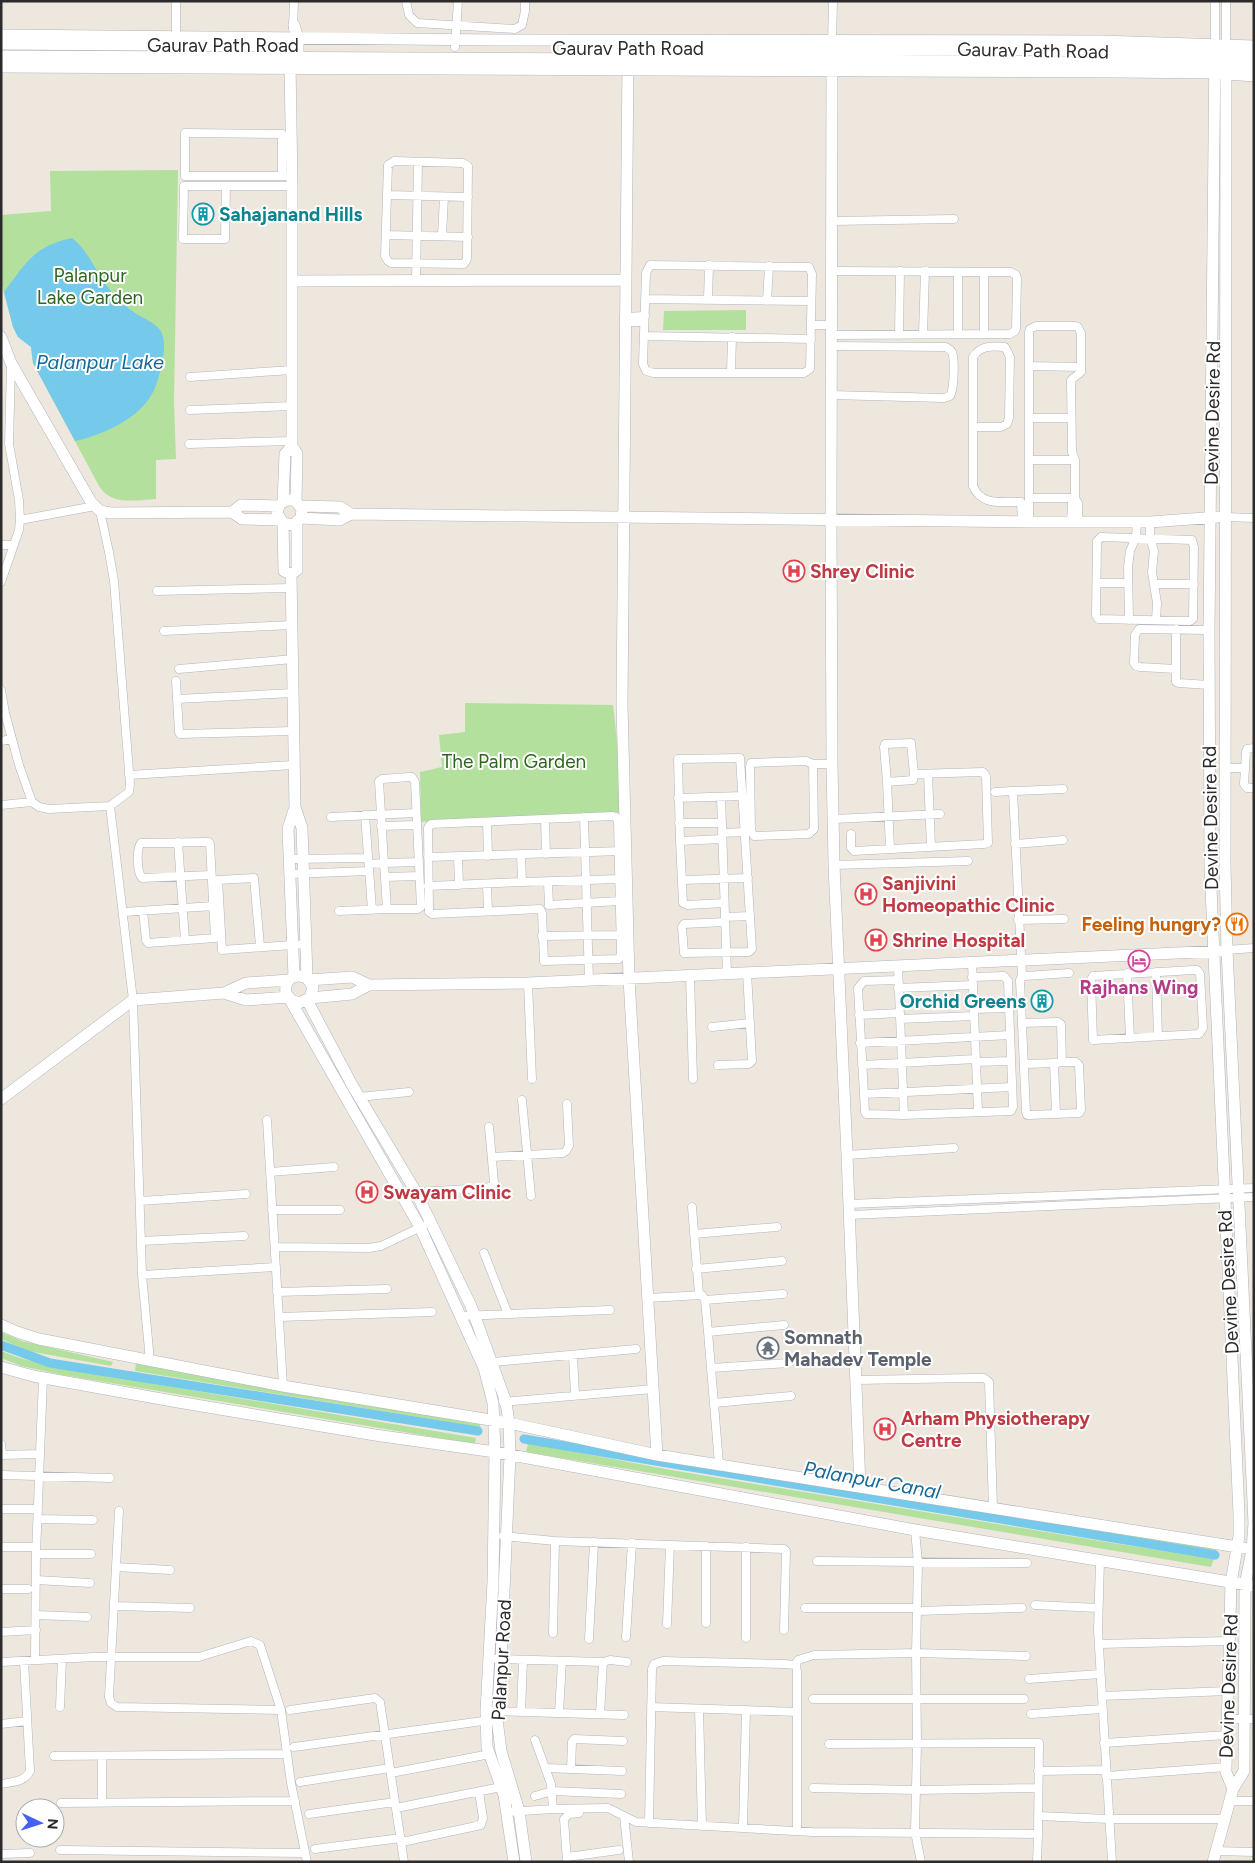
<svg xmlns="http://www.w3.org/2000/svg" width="1255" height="1863" font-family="Figtree,sans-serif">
  <rect width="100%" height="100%" fill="#ede7de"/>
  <!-- green -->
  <path fill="#b3e19d" d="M178 170 174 402 176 459 156 460V499C135 500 111 506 99 486L33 363 31 347 18 337 13 327 1 282V215L51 211 50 171Z
    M746 310V330H663L664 311Z
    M465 703 613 705 625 812 421 822 420 772 442 767 439 735 465 732Z
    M1 1332 22 1341 113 1362 111 1366 28 1351 1 1339Z
    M1 1351 17 1357 49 1366 476 1438 475 1444 63 1375 21 1366 1 1358Z
    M136 1363 480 1422V1427L135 1371Z
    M528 1443 671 1470 1094 1540 1214 1559 1211 1567 526 1452Z
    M856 1491 1216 1548V1552Z"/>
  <!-- water -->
  <path fill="#75c9eb" d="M72 238C89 251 96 273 110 290 116 298 126 307 135 313 143 318 154 322 160 330 166 339 164 353 162 363 160 370 159 378 156 385 146 416 104 435 75 441L33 363 31 347 18 337 13 327 4 292C26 263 34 246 72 238Z"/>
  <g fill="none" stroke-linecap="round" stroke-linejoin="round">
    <!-- canal -->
    <path stroke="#75c9eb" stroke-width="9" d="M1 1345 50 1363 478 1431
      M524 1439 1215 1555"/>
    <!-- street casing -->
    <g stroke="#b1b4be" stroke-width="9">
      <path id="street" d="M176 1V39
        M406 1 409 15 417 23 515 29 522 25 525 11V1
        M293 29 294 1
        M832 44 833 1
        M1215 44V1
        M1226 45V1
        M455 47 458 1
        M394 161 463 163 468 166 467 259 464 264 391 263 388 261 385 256 388 165Z
        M282 176V134L185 133V176H292
        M226 186H184L183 239H225L226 186H292
        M387 195 468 197
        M832 221 954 219
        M386 235 468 237
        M442 236 444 197
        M650 265 809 267 812 274 810 369 804 373H654L646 371 643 364 646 273Z
        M416 281 418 162
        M645 299 811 301
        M708 300 709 265
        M767 301 769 266
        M624 317 645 316
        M625 322H644
        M811 325H831
        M923 334 925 271
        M958 334V272
        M984 334V272
        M831 335 1010 334 1015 331 1016 329 1017 278 1016 275 1011 272 832 271
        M899 335 900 271
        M644 336 811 339
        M1029 366 1081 367
        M731 373 732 337
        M190 377 292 370
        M831 395 944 398 950 396C954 391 955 359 952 352 950 349 949 349 946 347L831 346
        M190 410 292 406
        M1029 418H1071
        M973 427H1001L1007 424 1009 418 1010 357 1005 347C992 346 981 345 973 357V486C982 507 1002 501 1021 502L1022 522
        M189 444 292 441
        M1029 460H1075
        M1029 498H1075
        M100 511 109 552 114 581 130 784 129 792 110 806
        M1225 517 1254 518
        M20 520 95 506
        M1029 522V332L1030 329 1036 326H1075L1078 327 1081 333V372L1071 380 1072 452 1075 460V499
        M1071 522 1072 503 1075 499 1078 503V522
        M1150 522V538L1154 551 1152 572 1157 603 1156 620
        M1101 537 1192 540 1194 547 1193 619 1190 621 1098 619 1096 615 1097 541Z
        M1 545H13
        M1 582 19 530 20 520 19 500 9 444 11 366
        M1097 583H1128
        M1155 584H1194
        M157 591 292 588
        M1129 620 1128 567 1130 551 1136 537 1137 522
        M164 631 293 625
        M179 669 293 659
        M1176 669V629
        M176 681 179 732 180 734 293 731
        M1209 685 1179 683 1176 682V669L1140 667 1136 666 1134 663 1135 635 1139 629 1209 630
        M1 690 5 713 19 765 32 802 39 807 49 809 110 806 133 1000 142 1275 150 1361
        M177 699 293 693
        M1 741 12 739
        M1254 748 1247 749 1246 752 1244 784 1247 788H1254
        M806 761 813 764 814 829 809 834 754 836 751 831 750 767 751 763Z
        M813 764H832
        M1224 768H1245
        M928 774 931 847
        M129 775 293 765
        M995 792 1013 791
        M721 797 727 974
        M678 798 743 796
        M1 805 32 802
        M365 815 372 910
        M613 816 616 817 618 822 621 954 619 959 544 961 542 913 540 909 432 914 429 912 428 828 431 824Z
        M331 817 416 813
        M584 817 589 981
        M545 819 546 854
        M834 819 940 814
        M487 822 488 856
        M679 823H722
        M381 826 417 825
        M722 833 745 832
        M851 834V848L854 851 984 844 988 843 986 776 983 772 914 774 911 743 885 744 884 747 887 782
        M722 839 680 841 683 903 687 905 724 903
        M680 841 678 759 740 758 752 949 749 952 684 953 682 927 684 924 725 922
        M178 842 185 940
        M1015 844 1063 840
        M890 848 887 782 913 780 914 774
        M521 855 522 882 619 879
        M428 857 622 851
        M458 857 459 885
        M290 859 368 858
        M369 864 384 863 379 781 382 779 409 777H412L415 782 421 907 418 909H387L384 863 418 862
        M834 865 968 861
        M290 874 369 871
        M385 877 419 876
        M682 880 748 878
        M548 882 549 905 620 901
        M487 884 488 911
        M428 886 522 882
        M143 911 146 940 148 943 215 938 210 844 209 842 141 843C136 849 137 872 142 878L211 875
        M339 911 387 909
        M124 912 213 906
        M725 917 750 916
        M1018 920 1064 919
        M542 936 621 935
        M260 946 254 878 218 880 222 950 306 944
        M1227 950 1254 948
        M1142 954 1143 972
        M972 963 978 1111
        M898 966 904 1115
        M1193 970H1197L1200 974 1203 1028 1199 1034 1093 1040 1091 980 1093 976Z
        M1156 972 1158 1036
        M1127 973 1130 1038
        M690 976 693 1079
        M1022 976 1013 791 1063 789
        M898 980 864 981 858 988 865 1112 866 1114 904 1115 1011 1111 1013 1107 1008 981 1004 976 972 977
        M528 983 532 1079
        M898 988 973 985
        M974 1009 1009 1008
        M859 1015 900 1013
        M900 1019 974 1016
        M1022 1023 1058 1022 1061 1024 1062 1062H1076L1079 1065 1081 1110 1079 1113 1030 1115H1027L1026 1112 1020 980 1021 978 1025 976 1069 973
        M712 1027 750 1023
        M860 1043 1010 1035
        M976 1062 1011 1061
        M1054 1063 1056 1114
        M1024 1064 1058 1063
        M718 1065 749 1064 752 1061 747 973
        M862 1065 976 1059
        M864 1094 1012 1087
        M359 1097 409 1092
        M522 1100 531 1196
        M267 1120 283 1386
        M847 1155 954 1148
        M492 1157 563 1153 566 1151 569 1146 567 1104
        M270 1172 334 1167
        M402 1193 485 1188 492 1186 494 1182 489 1127
        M140 1201 246 1194
        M849 1204 1254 1188
        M692 1207 699 1294
        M272 1210H340
        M850 1215 1254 1197
        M694 1234 777 1227
        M141 1241 244 1236
        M275 1247 369 1248 381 1246 423 1226
        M484 1253 508 1314
        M696 1269 782 1261
        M142 1275 276 1267
        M277 1292 387 1289
        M648 1298 702 1295 705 1300 708 1332 784 1325
        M705 1300 783 1294
        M461 1316 610 1310
        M279 1317 432 1312
        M708 1332 711 1368
        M573 1355 575 1395
        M493 1362 636 1349
        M856 1380 973 1378H984L989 1382 993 1508
        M503 1402 653 1389
        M714 1403 791 1396
        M1 1444 2 1455
        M1 1455 40 1454
        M719 1464 711 1368 789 1363
        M1 1475 110 1478
        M1 1509H38
        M119 1511 109 1697 111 1703 117 1707 281 1710
        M38 1519 93 1520
        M915 1530 918 1563 916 1653 917 1743 915 1832 921 1862
        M503 1536 555 1541 784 1549 786 1551 784 1630
        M1 1547H32
        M36 1554H91
        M817 1561 1027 1563
        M1100 1561 1098 1630 1112 1862
        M116 1567 170 1570
        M36 1580 90 1583
        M1 1589H28
        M1035 1605 1098 1608
        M114 1606 190 1608
        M805 1608H917
        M917 1611 1022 1608
        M36 1615 87 1617
        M706 1623V1546
        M667 1624 670 1545
        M1 1632 36 1630
        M553 1633 555 1541
        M626 1637 632 1543
        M746 1638V1547
        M589 1639 594 1542
        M1099 1644 1229 1641
        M496 1659 603 1662 600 1714
        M35 1660 36 1554 43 1378
        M1 1662 94 1657H199L251 1641 260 1645 281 1710 291 1783 307 1862
        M603 1662 610 1660 627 1662
        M796 1665 798 1660 814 1655 916 1653 1026 1656
        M1029 1679 1100 1674
        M1102 1696 1228 1691
        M813 1699H1024
        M60 1707 62 1659
        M651 1707 797 1712
        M699 1709 702 1826
        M290 1710 375 1698 380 1702 404 1862
        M493 1711 624 1715
        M521 1712 523 1660
        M559 1713 562 1661
        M1031 1714 1102 1709
        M1227 1719H1254
        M1 1724 27 1721
        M535 1740 551 1784 553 1809
        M1104 1743 1227 1735
        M294 1747 490 1720
        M54 1756 287 1754
        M546 1768 622 1771
        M571 1769 572 1742 574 1739 623 1741
        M1038 1771 1106 1770
        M391 1773 490 1754
        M1106 1776 1226 1767
        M300 1782 390 1768
        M1 1784C12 1782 25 1782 30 1771L24 1661
        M813 1788 917 1790 1038 1788
        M535 1796 552 1791 621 1794
        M1231 1801H1254
        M102 1802V1756
        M61 1803 295 1801
        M396 1808 506 1786
        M507 1812 553 1809 608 1808 636 1822 812 1832 1038 1834 1039 1743 829 1744
        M309 1814 395 1802
        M624 1816 629 1862
        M1038 1816 1109 1819H1226
        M649 1823 652 1669 654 1664 663 1661 783 1664 796 1665 797 1672V1831
        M743 1828 746 1710
        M402 1842 481 1825 483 1818 479 1792
        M315 1849 401 1838
        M60 1850 305 1853
        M1215 1851 1254 1852
        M1 1854 30 1853
        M567 1857 619 1850
        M567 1862 564 1819 569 1814 579 1813
        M1037 1862 1038 1834"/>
    </g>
    <!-- secondary casing -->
    <g stroke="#b1b4be" stroke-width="12">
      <path id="secondary" d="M294 25 298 38V65
        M1 35 496 40 1100 41 1254 46
        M1 44 289 46
        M1215 44 1209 630 1210 866 1239 1514V1536L1231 1583 1226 1767V1772L1233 1789
        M578 48C803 50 1029 47 1254 55
        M1 56 832 60 1215 63 1254 65
        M628 60 622 704 629 979 657 1455
        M832 60 831 519 832 764 834 865 847 1155 860 1487
        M290 63 292 186V446L297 454 296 501
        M1 67 1120 72 1215 73 1254 76
        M292 281 625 280
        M1 337 11 363 91 502 100 511 111 513 232 512 241 505 279 506
        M283 502 285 454 292 446
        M301 506 340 507 351 514
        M232 512 242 519 280 520
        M301 518 340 520 351 514 1029 522H1150L1218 517
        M283 523 293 525 301 518 302 510 296 501C286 498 278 503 277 513L283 523 284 571 291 574
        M291 574 295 807 302 828 307 978
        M291 574 297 570V523
        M294 977 288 829 295 807
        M309 980 352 977 369 985 528 983 1220 951
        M224 993 246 1000 289 997
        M310 998 352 994 369 985
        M291 1000 299 1003 310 998 313 987 307 978C294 972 284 980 286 993L420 1227 484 1368 493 1403 495 1452 493 1582 486 1711 487 1747 504 1795 514 1862
        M307 1000 352 1085 416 1192 471 1306 506 1402 509 1423 510 1455 501 1659 497 1719 501 1751 519 1811 526 1862
        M1 1099 133 1000 224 993 246 983 289 980
        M1 1325 17 1332 39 1339 283 1386 509 1423 657 1455 1244 1548
        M1 1367 33 1376 178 1402 375 1435 495 1452 915 1530 1254 1586
        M1213 1862 1233 1789 1244 1771 1245 1585 1252 1550 1254 1523 1227 950 1225 865 1226 45"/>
    </g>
    <!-- street -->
    <use href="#street" stroke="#fff" stroke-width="8"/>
    <!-- secondary -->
    <use href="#secondary" stroke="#fff" stroke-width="11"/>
  </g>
  <!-- icons -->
  <defs>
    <g id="building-ring" transform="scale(1.125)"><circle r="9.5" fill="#fff" stroke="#0f9aa8" stroke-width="1.5"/><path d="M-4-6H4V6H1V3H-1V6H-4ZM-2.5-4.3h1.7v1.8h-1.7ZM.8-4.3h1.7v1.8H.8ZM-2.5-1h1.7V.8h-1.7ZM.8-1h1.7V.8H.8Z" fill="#0f9aa8"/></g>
    <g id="hospital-ring" transform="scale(1.125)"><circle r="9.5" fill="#fff" stroke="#e0444e" stroke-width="1.5"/><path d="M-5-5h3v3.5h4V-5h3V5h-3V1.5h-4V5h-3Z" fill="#e0444e"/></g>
    <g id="restaurant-ring" transform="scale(1.125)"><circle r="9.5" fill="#fff" stroke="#e8710a" stroke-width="1.5"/><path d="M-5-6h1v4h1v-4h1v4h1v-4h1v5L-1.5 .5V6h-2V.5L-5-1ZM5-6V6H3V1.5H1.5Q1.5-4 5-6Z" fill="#e8710a"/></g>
    <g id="hotel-ring" transform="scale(1.125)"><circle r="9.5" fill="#fff" stroke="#d1479c" stroke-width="1.5"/><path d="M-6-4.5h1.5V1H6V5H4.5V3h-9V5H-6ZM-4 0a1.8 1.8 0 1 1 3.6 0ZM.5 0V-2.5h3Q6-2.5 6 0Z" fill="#d1479c"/></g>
    <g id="temple-ring" transform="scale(1.125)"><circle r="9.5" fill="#fff" stroke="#6b7280" stroke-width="1.5"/><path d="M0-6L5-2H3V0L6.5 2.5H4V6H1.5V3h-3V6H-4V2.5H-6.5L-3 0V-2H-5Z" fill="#6b7280"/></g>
  </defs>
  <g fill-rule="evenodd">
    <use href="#building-ring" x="203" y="214"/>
    <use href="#hospital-ring" x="794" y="571"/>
    <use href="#hospital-ring" x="866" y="894"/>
    <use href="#restaurant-ring" x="1237" y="924"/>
    <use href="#hospital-ring" x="876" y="940"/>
    <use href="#hotel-ring" x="1139" y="961"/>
    <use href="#building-ring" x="1042" y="1001"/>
    <use href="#hospital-ring" x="367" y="1192"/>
    <use href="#temple-ring" x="768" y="1348"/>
    <use href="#hospital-ring" x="885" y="1429"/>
  </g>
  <g text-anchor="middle" stroke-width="4" stroke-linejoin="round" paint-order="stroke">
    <!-- street labels -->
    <g font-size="19" fill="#2b2b2b" stroke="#fff">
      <text x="223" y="52">Gaurav Path Road</text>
      <text x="628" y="55">Gaurav Path Road</text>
      <text transform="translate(1033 50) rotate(1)" y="7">Gaurav Path Road</text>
      <text transform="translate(1212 413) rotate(-89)" y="7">Devine Desire Rd</text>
      <text transform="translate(1210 818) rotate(-91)" y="7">Devine Desire Rd</text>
      <text transform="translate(1228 1282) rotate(-93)" y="7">Devine Desire Rd</text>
      <text transform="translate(501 1660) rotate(-87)" y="7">Palanpur Road</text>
      <text transform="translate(1228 1686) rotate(-88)" y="7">Devine Desire Rd</text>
    </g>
    <!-- culture labels -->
    <g font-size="19" font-weight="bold" fill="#0d838f" stroke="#fff" text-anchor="start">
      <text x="219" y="221">Sahajanand Hills</text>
      <text x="1026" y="1008" text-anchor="end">Orchid Greens</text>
    </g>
    <!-- park labels -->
    <g font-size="19" fill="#2b671d" stroke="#fff">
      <text x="90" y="282">Palanpur<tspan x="90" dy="22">Lake Garden</tspan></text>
      <text x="514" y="768">The Palm Garden</text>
    </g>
    <!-- health labels -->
    <g font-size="19" font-weight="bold" fill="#be3a42" stroke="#fff" text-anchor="start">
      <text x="810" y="578">Shrey Clinic</text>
      <text x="882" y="890">Sanjivini<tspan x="882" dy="22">Homeopathic Clinic</tspan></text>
      <text x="892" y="947">Shrine Hospital</text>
      <text x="383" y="1199">Swayam Clinic</text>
      <text x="901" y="1425">Arham Physiotherapy<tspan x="901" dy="22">Centre</tspan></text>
    </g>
    <!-- food labels -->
    <g font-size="19" font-weight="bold" fill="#c56008" stroke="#fff" text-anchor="end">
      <text x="1221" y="931">Feeling hungry?</text>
    </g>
    <!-- hotel labels -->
    <g font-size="19" font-weight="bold" fill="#b23c85" stroke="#fff">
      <text x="1139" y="994">Rajhans Wing</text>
    </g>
    <!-- worship labels -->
    <g font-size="19" font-weight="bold" fill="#5b616d" stroke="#fff" text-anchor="start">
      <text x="784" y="1344">Somnath<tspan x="784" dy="22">Mahadev Temple</tspan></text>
    </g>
    <!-- water labels -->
    <g font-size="20" font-style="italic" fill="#126899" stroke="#fff">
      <text x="100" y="369">Palanpur Lake</text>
      <text transform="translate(872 1480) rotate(10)" y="7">Palanpur Canal</text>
    </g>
  </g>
  <!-- border -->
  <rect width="1255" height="1863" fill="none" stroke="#2b2b2b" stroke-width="5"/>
  <!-- north arrow -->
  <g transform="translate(40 1823) rotate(94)"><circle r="24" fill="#ffffff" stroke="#aaaaaa"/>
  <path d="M0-4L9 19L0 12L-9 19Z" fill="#4461f4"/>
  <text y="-8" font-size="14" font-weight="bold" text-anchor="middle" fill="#2b2b2b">N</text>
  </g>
</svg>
